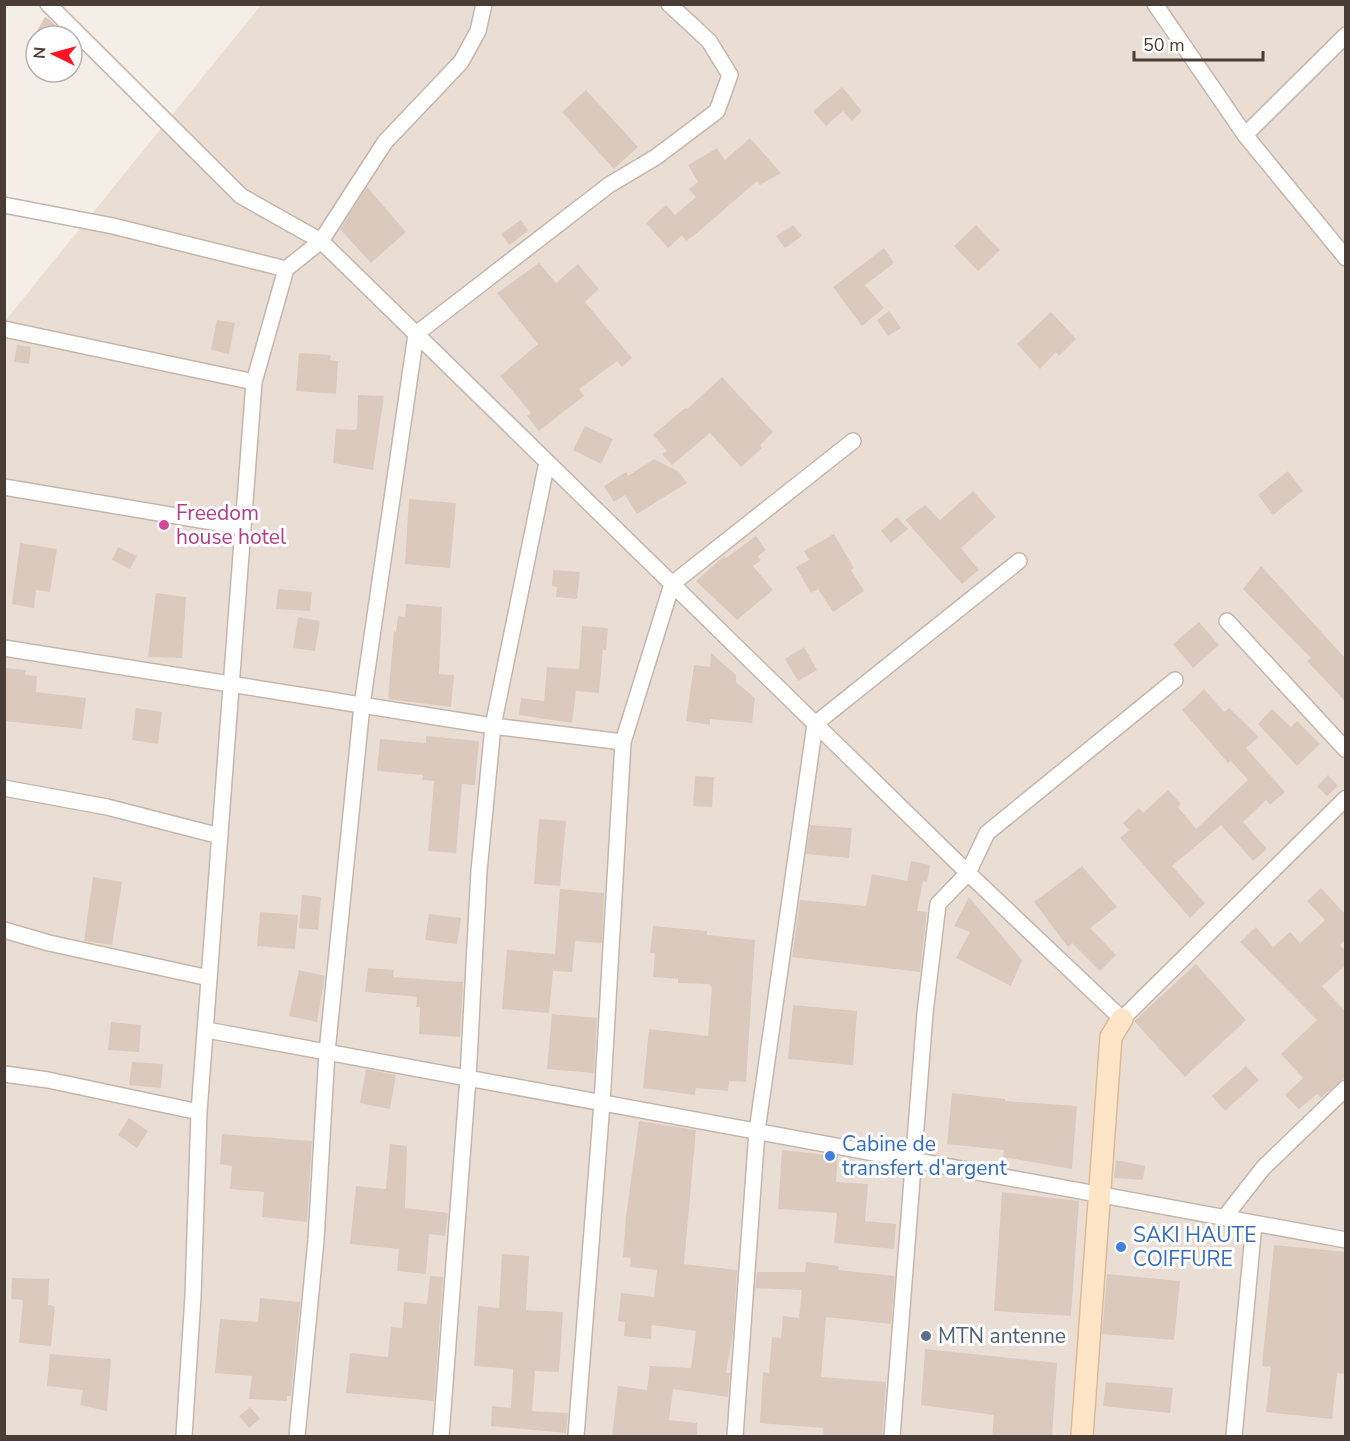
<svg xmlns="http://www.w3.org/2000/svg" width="1350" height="1441" font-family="'Nunito Sans',sans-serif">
  <rect width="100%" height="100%" fill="#f5eee7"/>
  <!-- residential -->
  <path fill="#eaded4" d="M261 5H1345V1436H5V321Z"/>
  <!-- building -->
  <path fill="#dbc9be" d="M45 17 50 20 66 36H34Z
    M842 87 862 111 852 121 843 111 826 126 813 111Z
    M586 90 638 147 614 169 562 112Z
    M750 138 781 173 760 185 757 181 697 233 686 241 682 235 668 248 646 223 666 205 675 215 696 197 689 189 698 182 688 165 717 148 725 160Z
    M367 187 406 232 371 263 340 229Z
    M521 220 528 231 509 245 501 234Z
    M793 225 802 236 785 248 776 236Z
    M976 225 1000 250 978 271 954 246Z
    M884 248 894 263 865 285 884 308 862 326 833 287Z
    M539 263 556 283 578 264 599 289 585 302 632 358 622 367 617 361 579 389 584 396 539 431 527 416 531 413 500 376 538 344 497 293Z
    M889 311 901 328 888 336 877 320Z
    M1051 312 1076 339 1059 356 1056 352 1040 369 1017 344Z
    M217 320 235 323 229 354 211 350Z
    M17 345 31 347 29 364 14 362Z
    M299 353 331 355 330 360 338 361 336 394 296 391Z
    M722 377 773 432 760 445 762 448 741 467 710 433 672 465 662 454 667 451 653 435 685 408 687 409Z
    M358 395 384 396 373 470 333 463 336 429 355 430 357 428Z
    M585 426 613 439 601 464 573 450Z
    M654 459 679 472 687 483 637 514 625 495 614 502 604 486 626 472 628 476Z
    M1288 471 1303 491 1273 515 1258 495Z
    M973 491 996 517 961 548 979 570 962 584 905 520 925 505 940 520Z
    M409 499 456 503 450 568 405 564Z
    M897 517 908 529 891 543 881 531Z
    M834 534 854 568 851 570 864 591 833 612 818 589 811 593 796 567 809 560 804 551Z
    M756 536 766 550 758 556 761 560 753 566 773 590 737 620 696 581 724 556 726 558Z
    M20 543 57 549 50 592 36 590 34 608 12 604Z
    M118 547 137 556 130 569 112 560Z
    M1261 566 1346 659V702L1307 661 1311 658 1243 589Z
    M553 570 580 572 577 599 556 597 557 587 552 586Z
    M278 589 312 592 310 611 276 609Z
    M156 593 186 597 182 658 148 657Z
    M406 604 442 607 439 674 454 675 451 707 388 699 394 631 396 632 398 616 405 617Z
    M298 617 320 621 315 651 293 648Z
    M1199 622 1219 645 1193 668 1173 644Z
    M582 626 608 628 606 650H603L599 693 576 691 572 723 519 715 521 698 544 701 547 667 579 669Z
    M804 647 817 670 798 681 785 659Z
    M711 653 736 675V682L755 698 752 723 710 719V725L686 721 694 665 710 667Z
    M6 668 26 670 25 675 37 676 36 692 86 698 82 729 4 721Z
    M1204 689 1224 712 1229 708 1259 737 1246 748 1285 792 1270 805 1266 800 1243 822 1267 849 1253 861 1221 825 1172 866 1205 903 1190 918 1120 838 1129 830 1123 823 1139 808 1143 813 1168 790 1181 804 1178 807 1196 829 1248 780 1231 761 1228 763 1182 710Z
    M136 708 162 712 158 744 132 740Z
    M1272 709 1291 727 1297 721 1320 744 1297 766 1258 724Z
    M426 736 479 741 475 785 462 784 456 853 428 851 434 781 422 780 423 775 377 771 380 739 426 743Z
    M1328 775 1338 786 1327 796 1317 786Z
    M695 776 714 777 712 807 693 806Z
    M539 819 566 821 560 886 534 884Z
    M810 825 852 828 849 858 806 854Z
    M911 861 930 865 927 882 923 881 917 911 927 912 920 972 792 957 800 900 866 906 872 874 907 881Z
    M1082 866 1117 907 1090 928 1116 955 1100 971 1072 943 1068 947 1034 902Z
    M93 877 122 882 112 945 84 941Z
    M1321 888 1346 915V940L1340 945 1346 952V965L1322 986 1346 1012V1076L1321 1098 1317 1094 1299 1109 1285 1095 1303 1078 1281 1054 1317 1020 1240 942 1256 927 1273 947 1290 932 1300 943 1325 920 1307 901Z
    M560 889 604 893 602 943 575 941 572 972 553 971 549 1013 502 1009 507 950 555 954Z
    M302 895 321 897 318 930 299 928Z
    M969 897 1022 960 1011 986 956 958 970 932 954 926Z
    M260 912 298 915 295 949 257 946Z
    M429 914 461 918 457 944 425 940Z
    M653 926 707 931V935L755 940 746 1082 729 1081 728 1091 696 1088 695 1095 643 1088 649 1029 708 1036 712 987 709 984 678 983V979L653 977 655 953H650Z
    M1196 964 1246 1020 1185 1077 1134 1021Z
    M368 968 394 970 393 977 463 982 460 1037 419 1034 420 1007H416L417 997 365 992Z
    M299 970 325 976 317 1022 289 1016Z
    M793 1005 857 1011 853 1065 788 1059Z
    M552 1014 597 1018 594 1073 547 1069Z
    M111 1022 141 1025 139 1052 108 1050Z
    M132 1062 163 1064 161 1088 129 1085Z
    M1246 1066 1259 1080 1225 1111 1212 1096Z
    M366 1069 396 1075 390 1109 360 1103Z
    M952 1093 1005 1099V1101L1077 1106 1072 1169 1003 1157 1004 1150 947 1144Z
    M129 1118 148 1131 137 1148 118 1135Z
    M639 1121 696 1130 684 1264 737 1270 733 1333 726 1373H730L728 1397 673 1389 669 1420 697 1423V1437H612L618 1386 647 1390 650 1366 691 1368 696 1331 652 1325 651 1339 624 1336 625 1322 618 1321 621 1293 654 1297 657 1270 630 1267 631 1258 623 1257 626 1217Z
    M222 1134 312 1141 307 1222 262 1217 264 1192 230 1189 232 1166 220 1164Z
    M390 1144 407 1146 405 1208 448 1213 445 1236 429 1234 426 1274 397 1271 399 1249 350 1244 356 1186 386 1189Z
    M782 1150 838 1156 836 1182 868 1184 865 1221 896 1224 894 1249 834 1243 837 1213 778 1209Z
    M1116 1160 1145 1166 1143 1180 1114 1178Z
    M1002 1192 1079 1201 1071 1316 994 1311Z
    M1274 1245 1346 1252V1374L1337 1373 1332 1419 1266 1412 1271 1367 1262 1366Z
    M502 1254 529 1256 526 1310 563 1312 559 1372 535 1371 532 1411 568 1413 566 1433 491 1426 492 1406 511 1408 513 1369 474 1366 478 1306 499 1308Z
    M806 1262 839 1266 838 1270 895 1276 891 1324 826 1317 821 1377 886 1382 882 1437H824L823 1428 760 1423 763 1372 769 1373 772 1337 781 1338 783 1316 799 1318 802 1290 755 1288 757 1272H805Z
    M1107 1274 1180 1281 1174 1340 1102 1334Z
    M430 1276 443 1277 434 1401 346 1393 350 1353 388 1357 391 1327 402 1328 404 1302 427 1304Z
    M12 1278 49 1279 48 1305 55 1306 51 1346 19 1343 23 1300 11 1299Z
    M260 1298 300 1302 291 1396H287V1401L249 1399 252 1376 215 1373 220 1319 258 1322Z
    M925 1349 1057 1363 1052 1437H992L994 1415 921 1405Z
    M50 1354 111 1359 107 1411 80 1405 83 1390 47 1386Z
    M1106 1382 1173 1388 1170 1413 1103 1406Z
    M250 1407 260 1419 249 1428 239 1416Z"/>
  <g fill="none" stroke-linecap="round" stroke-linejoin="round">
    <!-- street casing -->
    <g stroke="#c5b6ab" stroke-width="18">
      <path id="street" d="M48 4 241 196 321 241 968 873 1122 1019 1346 798
        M1155 4 1245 135 1346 258
        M1245 135 1346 35
        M4 205 113 226 286 269
        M4 329 254 382
        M4 487 242 527
        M1227 621 1346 750
        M4 648 493 726 623 742
        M4 788 107 807 220 836
        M4 930 49 943 209 978
        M207 1030 1346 1240
        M4 1074 48 1080 199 1112
        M1224 1218 1263 1168 1346 1088
        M184 1436 193 1296 199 1112 254 382 286 269 321 241 385 142 461 62 478 31 484 4
        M297 1436 316 1240 327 1052 362 705 416 334 609 185 656 157 717 111 730 75 709 41 669 4
        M441 1436 468 1078 479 871 493 726 547 462
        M576 1436 602 1103 623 742 672 584 853 441
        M735 1436 757 1131 815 724 1019 561
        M892 1436 925 1013 938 904 968 873 987 833 1175 680
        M1234 1436 1254 1224"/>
    </g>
    <!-- secondary casing -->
    <g stroke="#deba94" stroke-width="24">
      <path id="secondary" d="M1082 1436 1111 1037 1122 1019"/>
    </g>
    <!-- street -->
    <use href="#street" stroke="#fff" stroke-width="15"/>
    <!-- secondary -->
    <use href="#secondary" stroke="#ffe5c7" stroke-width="21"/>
  </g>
  <!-- markers -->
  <circle fill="#d1479c" stroke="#fff" stroke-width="2" cx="164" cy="525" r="6"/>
  <g fill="#3f7fe0" stroke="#fff" stroke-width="2">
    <circle cx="830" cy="1156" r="6"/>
    <circle cx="1121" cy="1247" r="6"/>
  </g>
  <circle fill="#5c6f8a" stroke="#fff" stroke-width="2" cx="926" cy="1336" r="6"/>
  <g text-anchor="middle" stroke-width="6" stroke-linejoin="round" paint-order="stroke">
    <!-- hotel labels -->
    <g font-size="21" fill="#b23c85" stroke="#fff" text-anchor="start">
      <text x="176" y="520">Freedom<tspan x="176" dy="24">house hotel</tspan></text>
    </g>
    <!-- shop labels -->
    <g font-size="21" fill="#366cbe" stroke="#fff" text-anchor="start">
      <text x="842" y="1151">Cabine de<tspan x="842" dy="24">transfert d'argent</tspan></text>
      <text x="1133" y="1242">SAKI HAUTE<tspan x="1133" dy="24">COIFFURE</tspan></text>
    </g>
    <!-- service labels -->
    <g font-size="21" fill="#4e5e75" stroke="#fff" text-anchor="start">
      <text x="938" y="1343">MTN antenne</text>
    </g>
  </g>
  <!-- border -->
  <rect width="1350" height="1441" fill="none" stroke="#493d35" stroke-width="12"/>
  <!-- north arrow -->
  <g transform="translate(54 54) rotate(275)"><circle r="28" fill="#ffffff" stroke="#b6b1ae" stroke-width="1.5"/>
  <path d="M0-4.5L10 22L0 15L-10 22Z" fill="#ff1424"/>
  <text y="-9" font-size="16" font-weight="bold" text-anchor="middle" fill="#493d35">N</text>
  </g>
  <!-- scale -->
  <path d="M1134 51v9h129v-9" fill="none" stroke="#493d35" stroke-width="3"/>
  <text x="1143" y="51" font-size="18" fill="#493d35" stroke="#ffffff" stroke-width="4.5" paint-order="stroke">50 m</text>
</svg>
